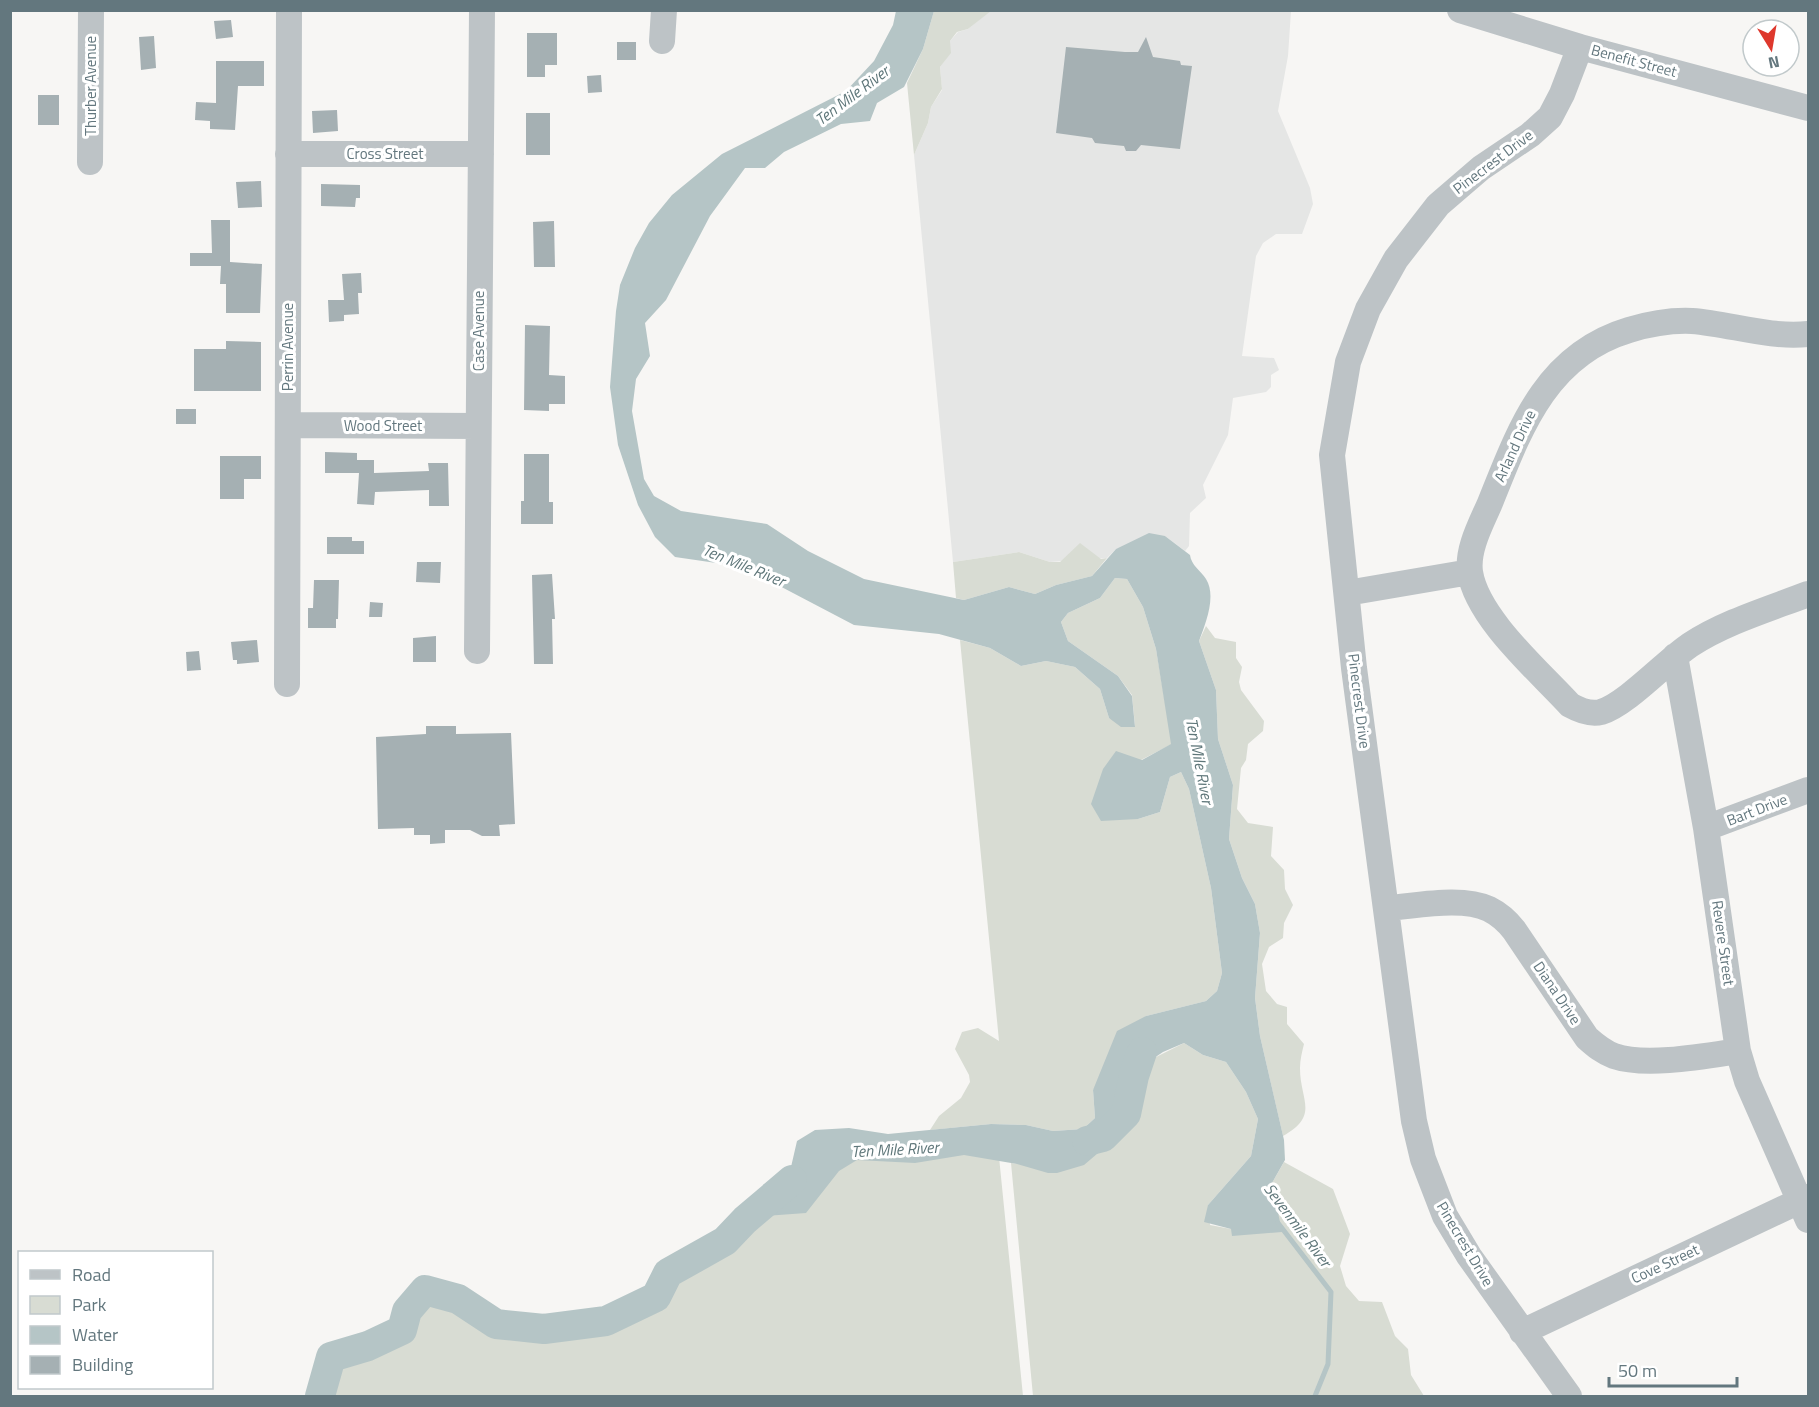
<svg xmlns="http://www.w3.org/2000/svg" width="1819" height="1407" font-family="'Titillium Web',sans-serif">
  <rect width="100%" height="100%" fill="#f7f6f4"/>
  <!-- built -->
  <path fill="#e5e6e5" d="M991 10 1291 11 1288 56 1278 111 1310 188 1313 204 1302 234H1276L1263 243 1256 256 1242 356 1274 358 1279 370 1271 375V387L1266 392 1233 398 1228 435 1203 485 1206 498 1190 513 1189 546 1185 551 1165 536 1116 549 1107 558 1050 562 1019 552 953 562 914 155 928 123 931 107 942 90 940 67 950 53V41L958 32 968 29Z"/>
  <!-- green -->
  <path fill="#d8dcd3" d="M934 11H991L968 29 957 32 950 41 951 53 940 67 942 89 931 107 928 123 914 155 907 83 923 49Z
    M1080 543 1101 559 1107 558 1092 576 1056 585 1035 594 1009 587 964 600 956 598 953 562 1019 552 1050 562H1060Z
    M1115 578 1127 579 1143 607 1156 649 1172 744 1141 760 1138 819 1160 812 1170 777 1181 772 1189 789 1211 888 1222 973 1217 991 1206 1001 1146 1016 1093 1090 1095 1118 1083 1129 1053 1131 1026 1125 991 1124 930 1130 939 1116 961 1098 970 1082 969 1075 955 1049 962 1032 978 1028 999 1041 960 640 990 648 1021 666 1046 661 1075 667 1100 689 1109 718 1135 726 1132 695 1118 676 1068 641 1061 622 1068 613 1100 598Z
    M1206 626 1215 638 1236 642V658L1242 667 1239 682 1241 690 1264 721 1263 731 1248 744 1246 760 1241 768 1237 809 1248 823 1273 827 1271 856 1284 870 1285 889 1293 905 1284 923 1283 938 1269 947 1262 964 1266 991 1277 1004 1287 1007V1024L1304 1044C1302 1052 1300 1060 1300 1068 1300 1101 1320 1115 1283 1136L1260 1036 1255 998 1260 933 1255 904 1242 878 1229 839 1233 785 1218 739 1216 690 1199 641Z
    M1184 1043 1203 1055 1226 1062 1246 1092 1258 1119 1251 1156 1208 1205 1210 1225 1231 1229 1272 1183 1284 1162 1333 1189 1350 1234 1340 1266 1346 1286 1359 1301 1382 1302 1395 1336 1408 1349 1411 1375 1424 1396H1033L1011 1163 1017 1164 1111 1142 1133 1086 1148 1061Z
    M998 1147 1023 1396H320L331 1357 368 1346 401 1330 407 1311 425 1290 458 1299 496 1324 544 1329 606 1321 656 1297 668 1273 725 1241 745 1220 778 1190 815 1163Z"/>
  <!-- water -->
  <path fill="#b5c5c6" d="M896 11H934L923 49 904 87 877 103 870 121 841 124 784 152 765 168H745L710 216 666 300 645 323 650 356 636 379 632 411 644 479 654 496 681 511 767 524 808 551 864 579 964 600 1009 587 1035 594 1056 585 1092 576 1116 549 1149 533 1165 536 1190 555C1191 565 1201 571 1206 579 1217 596 1205 625 1199 641L1216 690 1218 739 1233 785 1229 839 1242 878 1255 904 1260 933 1255 998 1260 1036 1284 1140 1285 1160 1272 1183 1282 1232 1232 1236 1231 1229 1204 1222 1208 1205 1251 1156 1258 1119 1246 1092 1226 1062 1203 1055 1184 1043 1163 1052 1148 1062 1133 1086 1111 1142 1084 1165 1057 1173H1048L1017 1164 964 1155 915 1163 857 1160 839 1171 806 1213 765 1216 760 1206 763 1185 791 1167 797 1141 815 1130 849 1128 888 1134 991 1124 1026 1125 1053 1131 1083 1129 1095 1118 1093 1090 1117 1031 1146 1016 1206 1001 1217 991 1222 973 1211 888 1189 789 1181 772 1170 777 1160 812 1138 819 1101 821 1091 804 1103 769 1116 751 1142 760 1171 744 1156 649 1143 607 1127 579 1115 578 1100 598 1068 613 1061 622 1068 641 1118 676 1132 696 1135 727H1121L1109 718 1100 689 1075 667 1046 661 1021 666 990 648 939 634 854 625 757 574 730 565 675 557 655 537 638 505 618 445 610 387 616 311 620 285 635 248 649 223 672 195 722 154 846 91 874 61 893 25Z"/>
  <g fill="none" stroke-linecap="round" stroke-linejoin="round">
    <!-- stream -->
    <path stroke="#b5c5c6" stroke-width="5" d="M1278 1223 1331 1292 1328 1364 1315 1396"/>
    <!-- river -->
    <path stroke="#b5c5c6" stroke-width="30" d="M1087 1141 1103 1137 1126 1114 1134 1076 1142 1052
      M320 1396 331 1357 368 1346 402 1330 407 1311 425 1290 458 1299 496 1324 544 1329 606 1321 656 1297 668 1273 725 1241 745 1220 792 1180"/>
  </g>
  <!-- building -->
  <path fill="#a5b0b3" d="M231 20 233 37 216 39 214 21Z
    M527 33H557V65H545V77H527Z
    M154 36 156 68 141 70 139 37Z
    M1146 37 1153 57 1180 61 1181 65 1192 66 1180 149 1141 145 1136 151H1126L1124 146 1095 143 1092 138 1056 133 1066 47 1125 52H1138Z
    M617 42H636V60H617Z
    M216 61H264V86H238L235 130 210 129V121L195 120 196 102 216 103Z
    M601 75 602 92 588 93 587 76Z
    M38 95H59V125H38Z
    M337 110 338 131 313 133 312 111Z
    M526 113H550V155H526Z
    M261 181 262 207 238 208 236 182Z
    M321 184 360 185V198H356L355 207 321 206Z
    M211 220H230V262L262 264 260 313H226V284H220L221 266H190V253H212Z
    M554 221 555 267H534L533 222Z
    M361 273 362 293H358L359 314 344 315V321L329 322 328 300H344L342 274Z
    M525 325 550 326 549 375 565 376V404H549V411L524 410Z
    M226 341 261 342V391H194V349H226Z
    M176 409H196V424H176Z
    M325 452 357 453V460H374V473L429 471 428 463H448L449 506H429V490L375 492 374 505 357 504 359 473H325Z
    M524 454H549V502H553V524H521V501H524Z
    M220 456H261V479H244V499H220Z
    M327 537H352V541H364V554H327Z
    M417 562H441L440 583 416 582Z
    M552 574 555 619H552L553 664H534L532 575Z
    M314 580H339L338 619H336V628H308V608H313Z
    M370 602 383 603 382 617H369Z
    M436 636V662H413V638Z
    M257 640 259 662 237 664V660H233L231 642Z
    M199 651 201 670 187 671 186 652Z
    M426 726H456V734L511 733 515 824 499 825 500 836H482L470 830H445V843L430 844V835H414V828L378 829 376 737 426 734Z"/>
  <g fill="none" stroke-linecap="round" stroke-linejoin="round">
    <!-- minor -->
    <path stroke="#bdc3c6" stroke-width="26" d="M1460 10 1580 47 1808 108
      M662 41 664 10
      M288 154H481
      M90 162 91 10
      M1808 334C1768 338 1731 324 1692 321 1671 320 1649 324 1629 330 1545 355 1519 431 1490 503 1481 524 1467 549 1470 572 1477 618 1539 671 1570 705 1579 710 1590 715 1601 712 1627 704 1665 662 1690 645 1725 622 1769 609 1808 594
      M288 425 478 426
      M1347 593 1470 572
      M477 651 482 10
      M1675 656 1706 828 1738 1051 1747 1081 1808 1220
      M287 684 289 10
      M1706 828 1808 790
      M1387 908C1416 906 1462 896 1489 909 1499 914 1507 921 1514 930L1587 1038C1596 1046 1603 1052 1614 1056 1646 1067 1705 1056 1738 1051
      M1522 1332 1808 1197
      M1569 1396 1469 1256 1445 1216 1423 1159 1414 1121 1354 668 1332 455 1348 362 1368 309 1396 259 1438 205 1481 168 1530 135 1550 117 1562 94 1580 47"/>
  </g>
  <g text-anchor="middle" stroke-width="6" stroke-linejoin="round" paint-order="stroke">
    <!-- street labels -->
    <g font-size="15" fill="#63777e" stroke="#fff">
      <text transform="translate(1634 61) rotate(15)" y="5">Benefit Street</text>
      <text transform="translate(91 86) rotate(-90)" y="5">Thurber Avenue</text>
      <text x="385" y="159">Cross Street</text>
      <text transform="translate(1493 162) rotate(-37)" y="5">Pinecrest Drive</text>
      <text transform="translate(479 331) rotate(-90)" y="5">Case Avenue</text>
      <text transform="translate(288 347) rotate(-90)" y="5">Perrin Avenue</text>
      <text x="383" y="431">Wood Street</text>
      <text transform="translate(1515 446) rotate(-65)" y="5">Arland Drive</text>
      <text transform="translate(1359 701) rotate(83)" y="5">Pinecrest Drive</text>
      <text transform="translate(1757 810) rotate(-21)" y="5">Bart Drive</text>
      <text transform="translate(1723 943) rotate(82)" y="5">Revere Street</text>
      <text transform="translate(1557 993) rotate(56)" y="5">Diana Drive</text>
      <text transform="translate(1465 1244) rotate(59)" y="5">Pinecrest Drive</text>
      <text transform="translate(1665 1264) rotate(-25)" y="5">Cove Street</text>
    </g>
    <!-- water labels -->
    <g font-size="16" font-style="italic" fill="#5e7679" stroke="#fff">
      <text transform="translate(852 95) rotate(-37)" y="6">Ten Mile River</text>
      <text transform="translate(744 565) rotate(22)" y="6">Ten Mile River</text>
      <text transform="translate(1200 761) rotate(79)" y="6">Ten Mile River</text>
      <text transform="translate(895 1149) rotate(-3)" y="6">Ten Mile River</text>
      <text transform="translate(1298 1225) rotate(53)" y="6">Sevenmile River</text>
    </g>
  </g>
  <!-- border -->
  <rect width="1819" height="1407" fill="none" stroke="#63777e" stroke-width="24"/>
  <!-- legend -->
  <rect x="18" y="1251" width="195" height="138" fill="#ffffff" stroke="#c1c9cb" stroke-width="1.5"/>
  <rect x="30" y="1270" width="30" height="9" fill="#bdc3c6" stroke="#c1c9cb" stroke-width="1.5"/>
  <text x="72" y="1281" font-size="18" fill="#63777e">Road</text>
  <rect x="30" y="1296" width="30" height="18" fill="#d8dcd3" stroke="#c1c9cb" stroke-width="1.5"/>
  <text x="72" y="1311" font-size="18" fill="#63777e">Park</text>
  <rect x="30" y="1326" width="30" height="18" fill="#b5c5c6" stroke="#c1c9cb" stroke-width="1.5"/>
  <text x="72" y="1341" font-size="18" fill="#63777e">Water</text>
  <rect x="30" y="1356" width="30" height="18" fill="#a5b0b3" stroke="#c1c9cb" stroke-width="1.5"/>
  <text x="72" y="1371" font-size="18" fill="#63777e">Building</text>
  <!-- north arrow -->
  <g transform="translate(1771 48) rotate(169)"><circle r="28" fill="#ffffff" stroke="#c1c9cb" stroke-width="1.5"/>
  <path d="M0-4.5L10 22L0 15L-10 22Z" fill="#de382d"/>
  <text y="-9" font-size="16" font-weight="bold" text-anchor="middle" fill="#63777e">N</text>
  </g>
  <!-- scale -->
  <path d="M1609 1377v9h128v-9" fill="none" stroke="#63777e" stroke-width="3"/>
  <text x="1618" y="1377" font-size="18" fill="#63777e" stroke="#ffffff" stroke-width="4.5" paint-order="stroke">50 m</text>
</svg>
